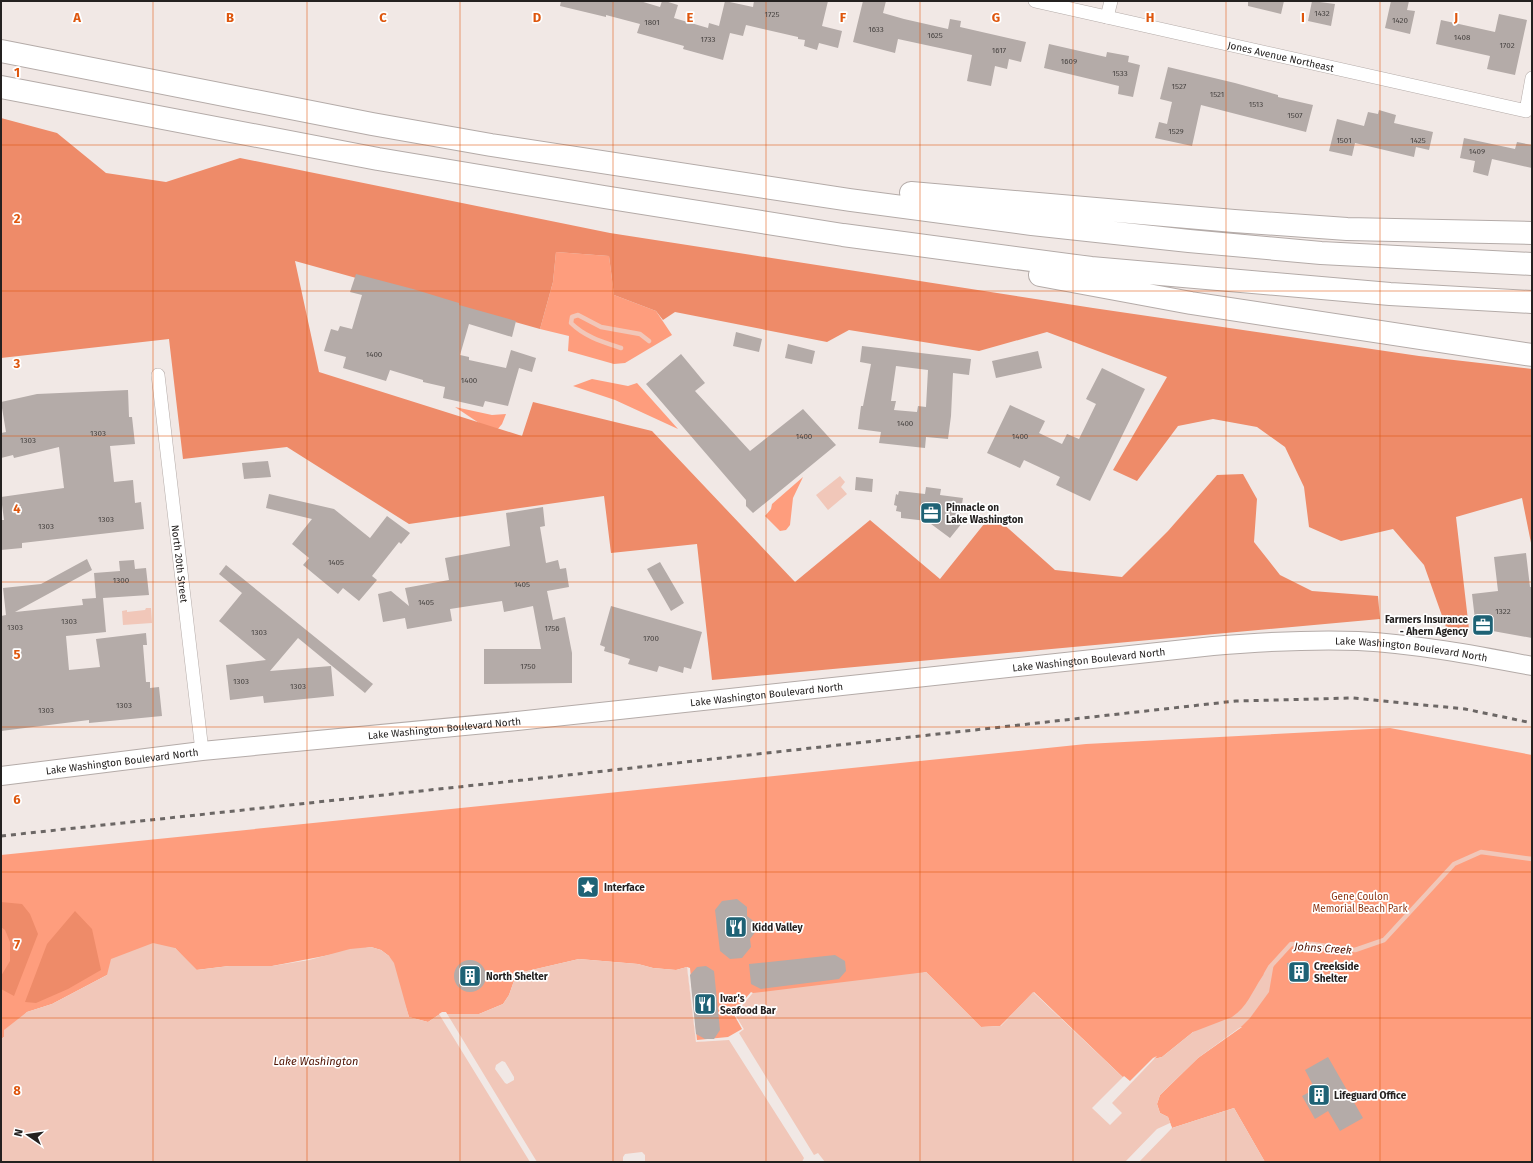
<svg xmlns="http://www.w3.org/2000/svg" width="1533" height="1163" font-family="'Fira Sans',sans-serif">
  <rect width="100%" height="100%" fill="#f1e8e5"/>
  <!-- green -->
  <path fill="#fe9d7d" d="M556 252 609 256 614 295 656 311 672 335 625 363 614 364 568 351 569 336 540 329 553 282Z
    M592 379 628 386 637 383 678 429 615 400 573 386Z
    M455 407 492 415 506 414 502 424 497 430 482 425Z
    M803 477 793 498 790 525 786 530 780 531 765 516 771 509 772 504Z
    M1390 728 1532 755V1162H1265L1234 1108 1172 1128 1168 1117 1160 1113 1157 1104 1160 1095 1198 1058 1242 1027 1193 1032 1162 1057 1154 1059 1130 1084 1034 992 1000 1026 981 1027 926 972 744 1029 729 1039 696 1042 687 967 676 970 653 968 638 964 579 959 523 972 515 978 509 995 503 1004 479 1014H440L428 1022 409 1017 389 956 381 950 371 947 272 966H229L196 970 175 948 107 975 52 1004 27 1012 4 1037 1 1039V855L1086 744Z"/>
  <!-- forest -->
  <path fill="#ee8b69" d="M1 118 57 133 106 173 166 182 240 158 610 233 1093 308 1419 356 1532 369V548L1522 498 1456 517 1469 629 1446 627 1424 565 1393 529 1341 541 1309 527 1304 487 1285 447 1257 427 1213 419 1178 426 1137 481 1113 470 1167 377 1047 332 979 351 849 330 827 342 675 312 663 320 656 311 614 295 609 256 556 252 553 282 540 329 295 261 319 372 522 436 533 402 652 431 795 582 870 520 940 579 992 514 1055 570 1122 577 1168 531 1217 475 1243 474 1257 499 1254 542 1280 575 1312 591 1378 596 1380 619 712 680 697 544 611 553 604 496 409 524 287 447 183 459 169 339 1 358Z
    M1 902 22 904 30 914 38 934 14 996 1 989V976L10 961V942L5 930 1 927Z
    M75 911 92 929 101 970 68 989 36 1003 25 1002 47 944Z"/>
  <!-- water -->
  <path fill="#f1c7b9" d="M840 476 845 482 841 487 847 494 828 510 816 495Z
    M146 608H151L152 623 123 625 122 611 127 610V612L145 610Z
    M153 943 175 948 197 970 229 966H272L309 960 350 949 371 947 381 950 389 956 394 963 409 1017 428 1022 440 1014H479L503 1004 509 995 515 978 523 972 579 959 638 964 653 968 676 970 687 967 696 1042 729 1039 744 1029 735 1014 753 993 926 972 981 1027 1001 1026 1033 992 1130 1084 1154 1059 1162 1057 1193 1032 1232 1017C1247 1007 1252 992 1262 977 1265 972 1270 967 1274 963L1269 992 1250 1018 1242 1026 1198 1058 1160 1095 1157 1104 1160 1113 1168 1117 1172 1128 1234 1108 1265 1162H1V1039L4 1037V1030L27 1012 52 1004 107 975 111 959Z"/>
  <!-- pier -->
  <path fill="#f1e8e5" d="M687 967 690 968 697 1040 728 1037 742 1029 733 1013 751 992 753 993 735 1014 744 1029 739 1033 814 1155 818 1153 825 1162H802L804 1158 729 1040 696 1042Z
    M442 1012H446L537 1162H530L439 1014Z
    M1157 1056 1112 1103 1122 1113 1110 1125 1092 1108 1124 1076 1130 1081 1153 1058Z
    M502 1061 505 1062 514 1077V1080L507 1084 505 1083 495 1069 496 1065Z
    M1170 1123 1172 1128 1139 1162H1125L1157 1129Z
    M642 1152 645 1155V1162H623V1157L625 1154Z"/>
  <g fill="none" stroke-linecap="round" stroke-linejoin="round">
    <!-- stream -->
    <path stroke="#f1c7b9" stroke-width="4.5" d="M621 348C603 342 585 337 571 323L572 317 578 315 601 327 640 334 649 341
      M1266 974 1270 967 1291 944H1312L1355 950 1384 940 1454 864 1481 852 1532 859"/>
  </g>
  <!-- building -->
  <path fill="#b4aba8" fill-rule="evenodd" d="M561 1H640L660 7 662 1H665L678 5 674 18 708 28 709 23 719 26 725 1 753 7 754 1H828L822 26 842 31 838 48 819 43 817 50 804 46 805 40 798 39V37L746 25 743 36 730 33 723 60 683 49 684 46 637 33 640 24 606 15V17L560 6Z
    M863 1H886L883 13 904 19 948 29 950 19 961 21 960 27 1026 42 1021 62 1009 59 1007 69 995 66 991 86 967 81 972 55 898 39 895 53 853 42Z
    M1248 1H1284L1281 14 1248 6Z
    M1312 1 1335 4 1331 26 1308 21Z
    M1391 1H1409L1407 10 1415 11 1410 34 1385 28Z
    M1499 14 1527 20 1515 75 1487 69 1490 56 1436 44 1441 20 1495 32Z
    M1049 44 1106 57 1107 52 1129 56 1128 62 1140 65 1133 97 1118 94 1119 86 1044 68Z
    M1168 67 1235 83 1278 95V97L1313 105 1306 132 1201 105 1192 146 1155 138 1159 122 1167 124 1172 102 1160 99Z
    M1379 110 1396 115 1394 123 1433 132 1429 150 1416 147 1414 157 1355 143 1352 156 1329 151 1337 119 1364 126 1368 112 1378 114Z
    M1464 138 1515 149 1517 142 1532 145V168L1492 159 1488 176 1473 172 1475 161 1460 158Z
    M356 274 413 289 459 303V305L516 321 512 337 469 324 460 355 469 357V360L506 368 511 350 536 358 532 372 519 368 508 406 485 401 483 407 443 398 445 387 423 382V380L390 370 386 381 343 368 346 357 324 351 331 329 338 331 340 326 352 329 362 295 350 292Z
    M736 332 762 339 759 352 733 346Z
    M788 344 815 351 812 364 785 358Z
    M862 346 971 359 969 375 953 373 951 416 948 439 926 437 925 448 879 443 881 432 858 429 861 406H863L871 364 860 362ZM896 366 928 370 926 407 918 406 917 412 894 410 896 401H891Z
    M1038 351 1042 368 996 378 992 361Z
    M681 354 705 383 695 391 750 451 803 409 836 445 753 513 746 506V500L646 384Z
    M1102 368 1145 389 1090 501 1056 485 1060 477 1024 460 1020 468 987 453 1010 405 1045 421 1039 433 1062 444 1067 434 1079 439 1096 404 1086 399Z
    M128 390 129 417H132L135 444 110 446 114 482 133 480 135 503 141 502 144 529 22 543V548L1 550V520H4L1 497 64 488 59 447 14 458 13 455 1 458V433L6 432 1 402 37 394Z
    M268 461 271 477 244 479 242 463Z
    M856 477 873 479 872 492 855 490Z
    M926 487 941 489 940 495 963 498 960 515 966 518 950 538 927 521 901 518V512L896 511 897 506 894 505 896 494 898 495 899 491 925 494Z
    M269 494 334 509 370 538 387 516 410 533 401 544 399 542 372 576 377 580 359 601 343 588 338 594 303 565 309 558 292 544 312 519 266 508Z
    M543 507 545 526 540 527 546 563 558 560 560 569 566 568 569 587 547 591 553 620 565 617 572 653V683L484 684V649H541L533 606 504 612 502 601 450 609 452 621 407 629 405 618 383 622 378 594 391 591 409 606 405 588 449 580 445 558 510 546 506 513Z
    M1526 553 1530 587H1532V638L1476 628 1472 594 1498 591 1494 557Z
    M87 559 92 570 15 612 83 605 82 599 96 598 94 573 120 571 119 561 134 560 135 569 146 568 149 595 103 598 106 632 66 636 69 670 100 667 96 639 146 633 147 645H143L146 682H150V688L159 687 162 716 89 723V720L1 731V616L6 615 3 588 41 584Z
    M660 562 684 603 671 611 647 569Z
    M226 565 373 684 365 693 298 638 270 671 331 666 334 696 264 703 263 696 230 700 226 665 266 660 219 621 242 593 219 574Z
    M611 606 702 632 691 669 684 667 683 673 659 666 657 672 628 664 630 659 604 651 605 647 600 645Z
    M737 899 747 907V916L756 923V931L750 939 751 947 742 958 730 959 720 951 715 910 722 901Z
    M835 955 845 961 846 971 839 979 761 989 751 984 749 964Z
    M454 976a16 16 0 1 1 32 0a16 16 0 1 1-32 0Z
    M1308 961 1310 981 1290 984 1287 963Z
    M706 966 714 971 720 1030 714 1039H705L696 1034 690 975 697 967Z
    M1328 1057 1363 1118 1340 1131 1328 1111 1315 1119 1302 1096 1315 1089 1305 1070Z"/>
  <g fill="none" stroke-linecap="round" stroke-linejoin="round">
    <!-- street casing -->
    <g stroke="#b4aba8" stroke-width="14">
      <g id="street">
        <path id="s1" d="M1035 1 1526 111 1532 78"/>
        <path d="M1107 17 1111 1"/>
        <path id="s2" d="M158 375 202 751"/>
      </g>
    </g>
    <!-- secondary casing -->
    <g stroke="#b4aba8" stroke-width="20">
      <g id="secondary">
        <path id="s3" d="M1 776 202 751 517 721 1213 646C1261 642 1309 639 1358 641 1416 644 1475 655 1532 666"/>
      </g>
    </g>
    <!-- highway casing -->
    <g stroke="#b4aba8" stroke-width="24">
      <path id="highway" d="M1 51 372 124 491 145 850 200 1032 224 1189 241 1321 253 1532 264
        M1 87 378 159 604 197 843 235 1091 268 1390 294 1532 302
        M911 193 1234 221 1347 229 1532 233
        M1040 275 1191 303 1532 355"/>
    </g>
    <!-- street -->
    <use href="#street" stroke="#fff" stroke-width="13"/>
    <!-- secondary -->
    <use href="#secondary" stroke="#fff" stroke-width="18"/>
    <!-- highway -->
    <use href="#highway" stroke="#fff" stroke-width="22"/>
    <!-- rail -->
    <path stroke="#6c6765" stroke-width="3" stroke-dasharray="5 5" stroke-linecap="butt" d="M1 836 523 780 1236 701 1353 698 1465 709 1532 723"/>
  </g>
  <!-- grid -->
  <path fill="none" stroke="#de560d" stroke-width="1" stroke-opacity="0.55" d="M153 1V1162M307 1V1162M460 1V1162M613 1V1162M766 1V1162M920 1V1162M1073 1V1162M1226 1V1162M1380 1V1162M1 145H1532M1 291H1532M1 436H1532M1 582H1532M1 727H1532M1 872H1532M1 1018H1532"/>
  <!-- icons -->
  <defs>
    <g id="office-square" transform="scale(1.15)"><rect x="-9" y="-9" width="18" height="18" rx="4" fill="#1e6275" stroke="#fff"/><path d="M-6-3h4V-5.5h4V-3h4V5H-6ZM-1-4.5V-3h2v-1.5ZM-6 0V1H6V0Z" fill="#fff"/></g>
    <g id="sight-square" transform="scale(1.15)"><rect x="-9" y="-9" width="18" height="18" rx="4" fill="#1e6275" stroke="#fff"/><path d="M0-6L1.8-2.2L6-1.7L2.9 1.2L3.7 5.4L0 3.3L-3.7 5.4L-2.9 1.2L-6-1.7L-1.8-2.2Z" fill="#fff"/></g>
    <g id="restaurant-square" transform="scale(1.15)"><rect x="-9" y="-9" width="18" height="18" rx="4" fill="#1e6275" stroke="#fff"/><path d="M-5-6h1v4h1v-4h1v4h1v-4h1v5L-1.5 .5V6h-2V.5L-5-1ZM5-6V6H3V1.5H1.5Q1.5-4 5-6Z" fill="#fff"/></g>
    <g id="building-square" transform="scale(1.15)"><rect x="-9" y="-9" width="18" height="18" rx="4" fill="#1e6275" stroke="#fff"/><path d="M-4-6H4V6H1V3H-1V6H-4ZM-2.5-4.3h1.7v1.8h-1.7ZM.8-4.3h1.7v1.8H.8ZM-2.5-1h1.7V.8h-1.7ZM.8-1h1.7V.8H.8Z" fill="#fff"/></g>
  </defs>
  <g fill-rule="evenodd">
    <use href="#office-square" x="931" y="513"/>
    <use href="#office-square" x="1483" y="625"/>
    <use href="#sight-square" x="588" y="887"/>
    <use href="#restaurant-square" x="736" y="927"/>
    <use href="#building-square" x="1299" y="972"/>
    <use href="#building-square" x="470" y="976"/>
    <use href="#restaurant-square" x="705" y="1004"/>
    <use href="#building-square" x="1319" y="1095"/>
  </g>
  <g text-anchor="middle" stroke-width="3.5" stroke-linejoin="round" paint-order="stroke">
    <!-- number labels -->
    <g font-size="8" fill="#484442">
      <text x="1322" y="16">1432</text>
      <text x="772" y="17">1725</text>
      <text x="1400" y="23">1420</text>
      <text x="652" y="25">1801</text>
      <text x="876" y="32">1633</text>
      <text x="935" y="38">1625</text>
      <text x="1462" y="40">1408</text>
      <text x="708" y="42">1733</text>
      <text x="1507" y="48">1702</text>
      <text x="999" y="53">1617</text>
      <text x="1069" y="64">1609</text>
      <text x="1120" y="76">1533</text>
      <text x="1179" y="89">1527</text>
      <text x="1217" y="97">1521</text>
      <text x="1256" y="107">1513</text>
      <text x="1295" y="118">1507</text>
      <text x="1176" y="134">1529</text>
      <text x="1344" y="143">1501</text>
      <text x="1418" y="143">1425</text>
      <text x="1477" y="154">1409</text>
      <text x="374" y="357">1400</text>
      <text x="469" y="383">1400</text>
      <text x="905" y="426">1400</text>
      <text x="98" y="436">1303</text>
      <text x="804" y="439">1400</text>
      <text x="1020" y="439">1400</text>
      <text x="28" y="443">1303</text>
      <text x="106" y="522">1303</text>
      <text x="46" y="529">1303</text>
      <text x="336" y="565">1405</text>
      <text x="121" y="583">1300</text>
      <text x="522" y="587">1405</text>
      <text x="426" y="605">1405</text>
      <text x="1503" y="614">1322</text>
      <text x="69" y="624">1303</text>
      <text x="15" y="630">1303</text>
      <text x="552" y="631">1756</text>
      <text x="259" y="635">1303</text>
      <text x="651" y="641">1700</text>
      <text x="528" y="669">1750</text>
      <text x="241" y="684">1303</text>
      <text x="298" y="689">1303</text>
      <text x="124" y="708">1303</text>
      <text x="46" y="713">1303</text>
    </g>
    <!-- street labels -->
    <g font-size="10" fill="#242120" stroke="#fff">
      <text dy="4" stroke="none"><textPath href="#s1" startOffset="252">Jones Avenue Northeast</textPath></text>
      <text dy="4" stroke="none"><textPath href="#s2" startOffset="190">North 20th Street</textPath></text>
      <text dy="4" stroke="none"><textPath href="#s3" startOffset="1418">Lake Washington Boulevard North</textPath></text>
      <text dy="4" stroke="none"><textPath href="#s3" startOffset="1094">Lake Washington Boulevard North</textPath></text>
      <text dy="4" stroke="none"><textPath href="#s3" startOffset="770">Lake Washington Boulevard North</textPath></text>
      <text dy="4" stroke="none"><textPath href="#s3" startOffset="446">Lake Washington Boulevard North</textPath></text>
      <text dy="4" stroke="none"><textPath href="#s3" startOffset="122">Lake Washington Boulevard North</textPath></text>
    </g>
    <!-- poi labels -->
    <g font-size="10" font-weight="bold" fill="#242120" stroke="#fff" text-anchor="start">
      <text x="946" y="511">Pinnacle on<tspan x="946" dy="12">Lake Washington</tspan></text>
      <text x="1468" y="623" text-anchor="end">Farmers Insurance<tspan x="1468" dy="12">- Ahern Agency</tspan></text>
      <text x="604" y="891">Interface</text>
      <text x="752" y="931">Kidd Valley</text>
      <text x="1314" y="970">Creekside<tspan x="1314" dy="12">Shelter</tspan></text>
      <text x="486" y="980">North Shelter</text>
      <text x="720" y="1002">Ivar's<tspan x="720" dy="12">Seafood Bar</tspan></text>
      <text x="1334" y="1099">Lifeguard Office</text>
    </g>
    <!-- park labels -->
    <g font-size="10" fill="#8d3513" stroke="#fff">
      <text x="1360" y="900">Gene Coulon<tspan x="1360" dy="12">Memorial Beach Park</tspan></text>
    </g>
    <!-- water labels -->
    <g font-size="11" font-style="italic" fill="#4f1200" stroke="#fff">
      <text transform="translate(1323 948) rotate(4)" y="4">Johns Creek</text>
      <text x="316" y="1065">Lake Washington</text>
    </g>
  </g>
  <g font-size="13" text-anchor="middle" font-weight="bold" fill="#de560d" stroke="#fff" stroke-width="3.5" stroke-linejoin="round" paint-order="stroke">
    <text x="77" y="22">A</text>
    <text x="230" y="22">B</text>
    <text x="383" y="22">C</text>
    <text x="537" y="22">D</text>
    <text x="690" y="22">E</text>
    <text x="843" y="22">F</text>
    <text x="996" y="22">G</text>
    <text x="1150" y="22">H</text>
    <text x="1303" y="22">I</text>
    <text x="1456" y="22">J</text>
    <text x="17" y="77">1</text>
    <text x="17" y="223">2</text>
    <text x="17" y="368">3</text>
    <text x="17" y="513">4</text>
    <text x="17" y="659">5</text>
    <text x="17" y="804">6</text>
    <text x="17" y="949">7</text>
    <text x="17" y="1095">8</text>
  </g>
  <!-- border -->
  <rect width="1533" height="1163" fill="none" stroke="#242120" stroke-width="4"/>
  <!-- north arrow -->
  <g transform="translate(28 1135) rotate(283)" stroke="#ffffff" stroke-width="3" paint-order="stroke">
  <path d="M0-3L7 15L0 10L-7 15Z" fill="#242120"/>
  <text y="-6" font-size="11" font-weight="bold" text-anchor="middle" fill="#242120">N</text>
  </g>
</svg>
